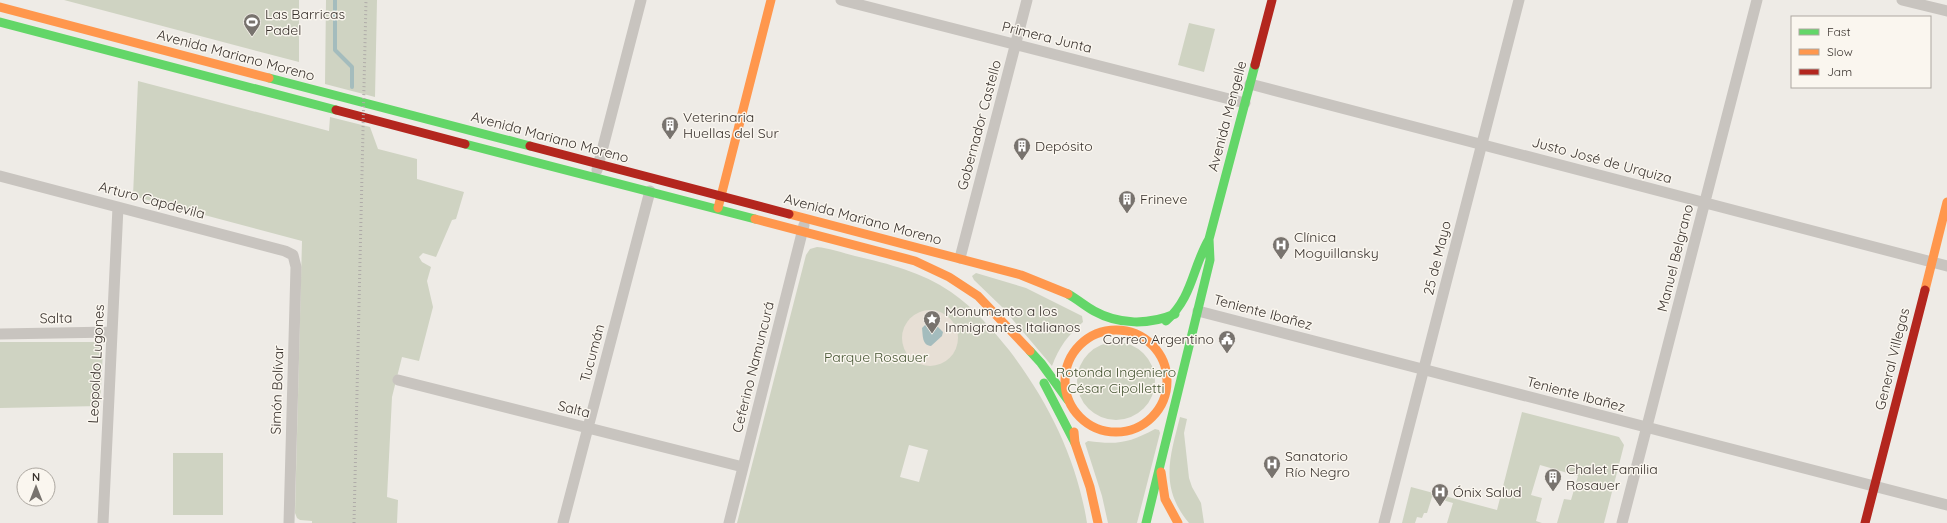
<svg xmlns="http://www.w3.org/2000/svg" width="1947" height="523" font-family="Quicksand,sans-serif">
  <rect width="100%" height="100%" fill="#eeebe6"/>
  <!-- green -->
  <path fill="#cfd3c2" fill-rule="evenodd" d="M64 0H299V62Z
    M326 0H377L375 97 325 84Z
    M1189 23 1215 29 1204 72 1178 65Z
    M138 81 329 131 330 117 370 127 378 149 417 159V179L464 192 456 219 452 220 436 257 423 253 419 257 422 262 431 267 427 281 433 307 419 361 402 357 392 397 387 497 398 500 397 523H312V521L300 520 297 518 295 513 302 241 133 196Z
    M817 247C829 248 843 253 855 256 889 264 922 272 951 292 974 308 992 329 1009 350 1048 401 1077 459 1087 523H737L806 255 810 249ZM909 445 928 450 919 482 900 477Z
    M976 273 1026 288 1082 316 1083 322C1068 335 1059 347 1052 366L1002 307 974 280 972 276Z
    M1077 381a39 39 0 1 1 78 0a39 39 0 1 1-78 0Z
    M0 342H98L102 346 103 351 100 406 0 408Z
    M1522 412 1619 437 1624 445 1604 523H1557L1564 499 1571 500 1578 476 1540 465 1531 495 1542 498 1536 521 1542 523H1447L1453 503 1432 497 1427 513H1424L1422 518 1417 517 1415 523H1402L1411 487 1497 510Z
    M1180 417 1187 419 1184 433 1189 478 1192 487 1201 503 1204 523H1189C1159 487 1170 457 1180 417Z
    M1155 429 1159 430 1160 433 1137 523H1108L1102 496 1085 443 1088 441C1117 445 1129 443 1155 429Z
    M173 453H223V515H173Z"/>
  <!-- plaza -->
  <path fill="#e7dfd5" d="M902 338a28 28 0 1 1 56 0a28 28 0 1 1-56 0Z"/>
  <!-- water -->
  <path fill="#a4bcbd" d="M925 325 938 327 943 332 942 336 931 346C922 345 923 336 922 328Z"/>
  <g fill="none" stroke-linecap="round" stroke-linejoin="round">
    <!-- stream -->
    <path stroke="#a4bcbd" stroke-width="4" d="M335 0V50L352 67V87"/>
    <!-- street -->
    <path stroke="#c8c4bf" stroke-width="11" d="M841 0 1245 103
      M1902 0 1947 11
      M1250 84 1947 266
      M597 170 641 0
      M0 176 285 251 293 255 296 267 289 523
      M960 258 1027 0
      M1198 311 1947 505
      M0 334 112 332
      M398 380 743 467
      M103 523 118 207
      M563 523 650 191
      M729 523 804 225
      M1384 523 1519 0
      M1622 523 1757 0"/>
    <!-- fast -->
    <path stroke="#63d668" stroke-width="9" d="M0 22 336 110
      M269 78 530 146
      M465 144 755 219
      M1068 294C1077 299 1085 306 1094 311 1119 325 1149 325 1175 314
      M1166 321C1193 297 1192 268 1209 239L1255 65
      M1030 351 1041 363 1068 400
      M1044 383 1075 443
      M1146 523 1210 260 1209 239"/>
    <!-- slow -->
    <path stroke="#ff974d" stroke-width="9" d="M0 7 269 78
      M718 208 771 0
      M789 214 1021 275 1068 294
      M755 219 915 261 949 277 978 296 1030 351
      M1925 290 1947 202
      M1065 381a51 51 0 1 1 102 0a51 51 0 1 1-102 0Z
      M1074 432 1075 443 1090 487 1098 523
      M1161 472 1165 499 1178 523"/>
    <!-- jam -->
    <path stroke="#b3261e" stroke-width="9" d="M1255 65 1272 0
      M336 110 465 144
      M530 146 789 214
      M1865 523 1925 290"/>
    <!-- rail -->
    <path stroke="#b0aca9" stroke-width="3" stroke-dasharray="1 3" stroke-linecap="butt" d="M354 523 366 0"/>
  </g>
  <!-- icons -->
  <defs>
    <g id="stadium-pin" transform="scale(0.9)"><path d="M0 17L-7.5 6A9.5 9.5 0 1 1 7.5 6Z" fill="#78736e" stroke="#faf6ef"/><path d="M0-5a6.5 5 0 1 0 0 10a6.5 5 0 1 0 0-10ZM-3.5-1.8h7v3.6h-7Z" fill="#fff"/></g>
    <g id="building-pin" transform="scale(0.9)"><path d="M0 17L-7.5 6A9.5 9.5 0 1 1 7.5 6Z" fill="#78736e" stroke="#faf6ef"/><path d="M-4-6H4V6H1V3H-1V6H-4ZM-2.5-4.3h1.7v1.8h-1.7ZM.8-4.3h1.7v1.8H.8ZM-2.5-1h1.7V.8h-1.7ZM.8-1h1.7V.8H.8Z" fill="#fff"/></g>
    <g id="hospital-pin" transform="scale(0.9)"><path d="M0 17L-7.5 6A9.5 9.5 0 1 1 7.5 6Z" fill="#78736e" stroke="#faf6ef"/><path d="M-5-5h3v3.5h4V-5h3V5h-3V1.5h-4V5h-3Z" fill="#fff"/></g>
    <g id="sight-pin" transform="scale(0.9)"><path d="M0 17L-7.5 6A9.5 9.5 0 1 1 7.5 6Z" fill="#78736e" stroke="#faf6ef"/><path d="M0-6L1.8-2.2L6-1.7L2.9 1.2L3.7 5.4L0 3.3L-3.7 5.4L-2.9 1.2L-6-1.7L-1.8-2.2Z" fill="#fff"/></g>
    <g id="civic-pin" transform="scale(0.9)"><path d="M0 17L-7.5 6A9.5 9.5 0 1 1 7.5 6Z" fill="#78736e" stroke="#faf6ef"/><path d="M-.6-6.5H3V-4.5H.6V-3L4-1V1h2V6H-6V1h2V-1L-.6-3ZM-1.2 2.5V6h2.4V2.5Z" fill="#fff"/></g>
  </defs>
  <g fill-rule="evenodd">
    <use href="#stadium-pin" x="252" y="22"/>
    <use href="#building-pin" x="670" y="125"/>
    <use href="#building-pin" x="1022" y="146"/>
    <use href="#building-pin" x="1127" y="199"/>
    <use href="#hospital-pin" x="1281" y="245"/>
    <use href="#sight-pin" x="932" y="319"/>
    <use href="#civic-pin" x="1227" y="339"/>
    <use href="#hospital-pin" x="1272" y="464"/>
    <use href="#building-pin" x="1553" y="477"/>
    <use href="#hospital-pin" x="1440" y="492"/>
  </g>
  <g text-anchor="middle" stroke-width="3" stroke-linejoin="round" paint-order="stroke">
    <!-- poi labels -->
    <g font-size="14" fill="#39322d" stroke="#faf6ef" text-anchor="start">
      <text x="265" y="19">Las Barricas<tspan x="265" dy="16">Padel</tspan></text>
      <text x="683" y="122">Veterinaria<tspan x="683" dy="16">Huellas del Sur</tspan></text>
      <text x="1035" y="151">Depósito</text>
      <text x="1140" y="204">Frineve</text>
      <text x="1294" y="242">Clínica<tspan x="1294" dy="16">Moguillansky</tspan></text>
      <text x="945" y="316">Monumento a los<tspan x="945" dy="16">Inmigrantes Italianos</tspan></text>
      <text x="1214" y="344" text-anchor="end">Correo Argentino</text>
      <text x="1285" y="461">Sanatorio<tspan x="1285" dy="16">Río Negro</tspan></text>
      <text x="1566" y="474">Chalet Familia<tspan x="1566" dy="16">Rosauer</tspan></text>
      <text x="1453" y="497">Ónix Salud</text>
    </g>
    <!-- street labels -->
    <g font-size="14" fill="#39322d" stroke="#faf6ef">
      <text transform="translate(1047 37) rotate(14)" y="5">Primera Junta</text>
      <text transform="translate(236 55) rotate(15)" y="5">Avenida Mariano Moreno</text>
      <text transform="translate(1227 116) rotate(-75)" y="5">Avenida Mengelle</text>
      <text transform="translate(979 125) rotate(-75)" y="5">Gobernador Castello</text>
      <text transform="translate(550 137) rotate(15)" y="5">Avenida Mariano Moreno</text>
      <text transform="translate(1602 160) rotate(15)" y="5">Justo José de Urquiza</text>
      <text transform="translate(152 200) rotate(15)" y="5">Arturo Capdevila</text>
      <text transform="translate(863 219) rotate(15)" y="5">Avenida Mariano Moreno</text>
      <text transform="translate(1437 258) rotate(-76)" y="5">25 de Mayo</text>
      <text transform="translate(1675 258) rotate(-76)" y="5">Manuel Belgrano</text>
      <text transform="translate(1263 312) rotate(15)" y="5">Teniente Ibañez</text>
      <text transform="translate(56 318) rotate(-1)" y="5">Salta</text>
      <text transform="translate(592 353) rotate(-75)" y="5">Tucumán</text>
      <text transform="translate(1892 359) rotate(-76)" y="5">General Villegas</text>
      <text transform="translate(96 364) rotate(-87)" y="5">Leopoldo Lugones</text>
      <text transform="translate(753 367) rotate(-76)" y="5">Ceferino Namuncurá</text>
      <text transform="translate(277 390) rotate(-88)" y="5">Simón Bolívar</text>
      <text transform="translate(1576 394) rotate(15)" y="5">Teniente Ibañez</text>
      <text transform="translate(574 409) rotate(14)" y="5">Salta</text>
    </g>
    <!-- park labels -->
    <g font-size="14" fill="#465533" stroke="#faf6ef">
      <text x="876" y="362">Parque Rosauer</text>
      <text x="1116" y="377">Rotonda Ingeniero<tspan x="1116" dy="16">César Cipolletti</tspan></text>
    </g>
  </g>
  <!-- legend -->
  <rect x="1791" y="16" width="140" height="72" fill="#faf6ef" stroke="#ada8a1"/>
  <rect x="1799" y="29" width="20" height="6" fill="#63d668" stroke="#ada8a1"/>
  <text x="1827" y="36" font-size="12" fill="#39322d">Fast</text>
  <rect x="1799" y="49" width="20" height="6" fill="#ff974d" stroke="#ada8a1"/>
  <text x="1827" y="56" font-size="12" fill="#39322d">Slow</text>
  <rect x="1799" y="69" width="20" height="6" fill="#b3261e" stroke="#ada8a1"/>
  <text x="1827" y="76" font-size="12" fill="#39322d">Jam</text>
  <!-- north arrow -->
  <g transform="translate(36 487)"><circle r="19" fill="#faf6ef" stroke="#ada8a1"/>
  <path d="M0-3L7 15L0 10L-7 15Z" fill="#78736e"/>
  <text y="-6" font-size="11" font-weight="bold" text-anchor="middle" fill="#39322d">N</text>
  </g>
</svg>
